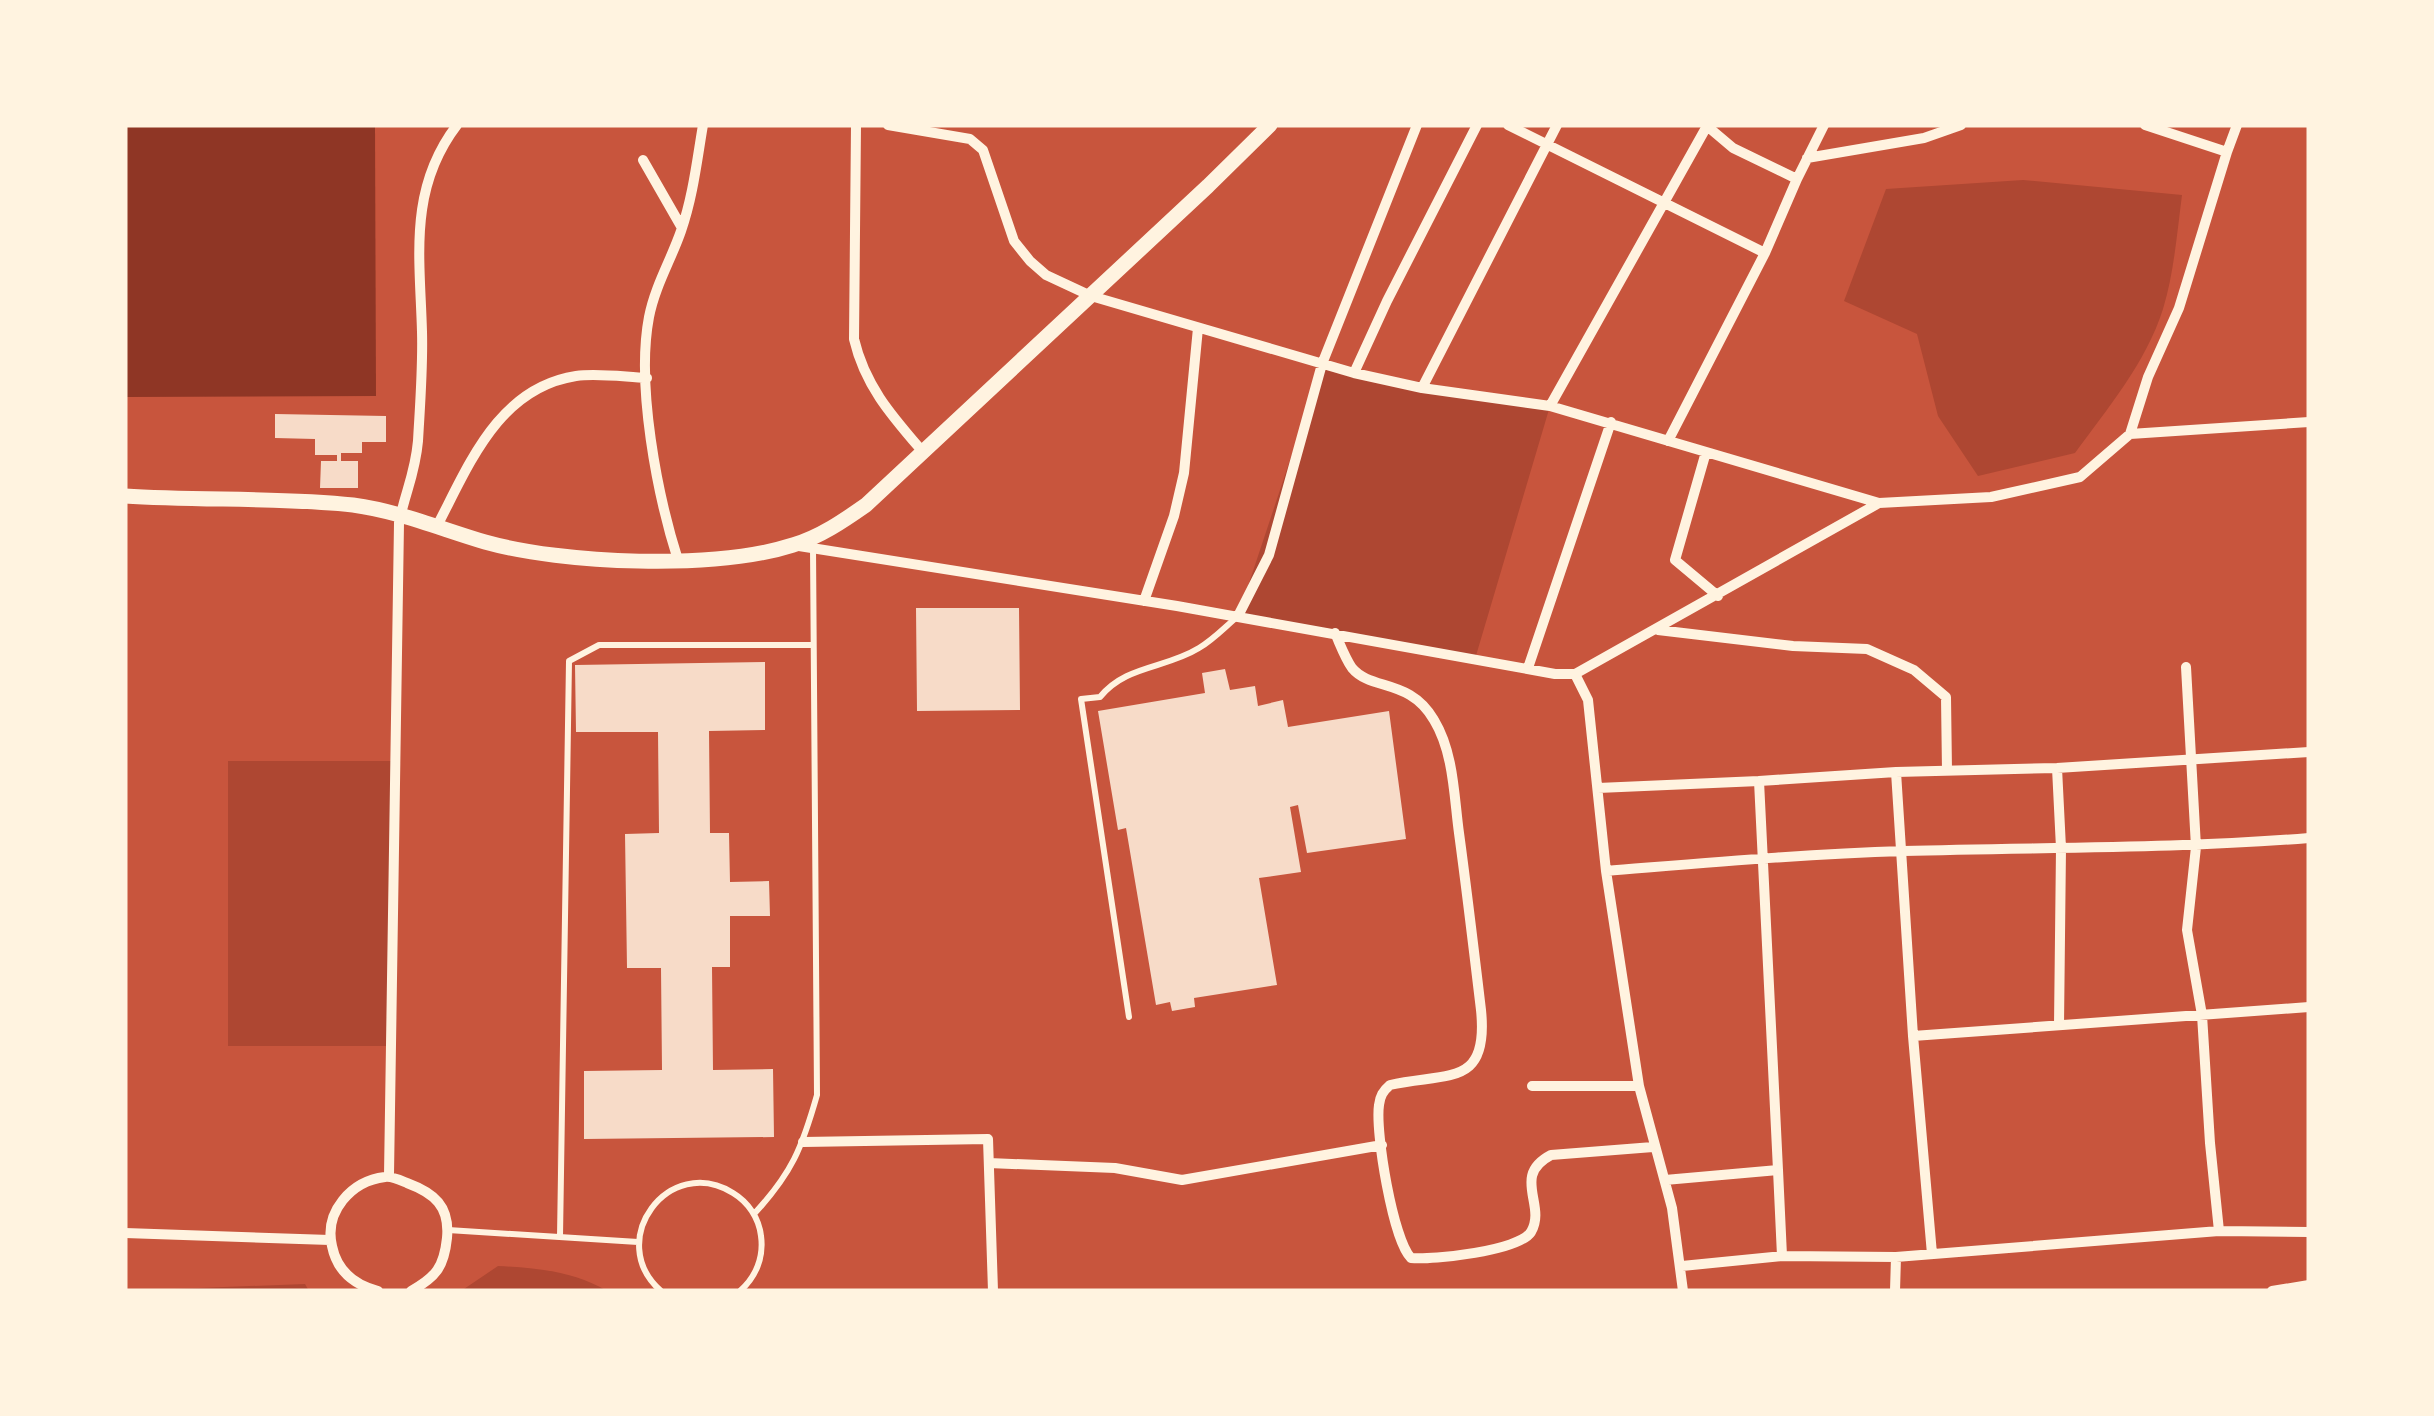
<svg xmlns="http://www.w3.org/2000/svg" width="2434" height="1416" font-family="'Nunito Sans',sans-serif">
  <rect width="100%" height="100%" fill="#c8553d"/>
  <!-- green -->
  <path fill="#ae4732" d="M2023 180 2182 195C2177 233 2174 273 2163 309 2146 363 2107 409 2075 453L1978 476 1938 416 1917 334 1844 301 1886 189Z
    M1322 364 1550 406 1475 659 1238 616Z
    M228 761H391L392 1046H228Z
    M498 1266C536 1268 574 1271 607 1291H461Z
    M305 1284 309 1291H148V1290Z"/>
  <!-- water -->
  <path fill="#8f3625" d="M125 125H375L376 396 125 397Z"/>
  <!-- building -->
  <path fill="#f7dbc8" d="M275 414 386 416V442H362V453H341V461H358V488H320L321 461H337V455H315V439L275 438Z
    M916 608H1019L1020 710 917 711Z
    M765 662V730L709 731 710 833H729L730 882 769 881 770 916H730V967H712L713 1070 773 1069 774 1137 584 1139V1071L662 1070 661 968H627L625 834 659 833 658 732H576L575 665Z
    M1225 669 1230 690 1255 686 1258 706 1283 700 1288 727 1389 711 1406 839 1307 853 1298 805 1290 807 1301 872 1259 878 1277 985 1194 998 1195 1007 1172 1011 1170 1002 1156 1005 1126 828 1118 830 1098 711 1205 693 1202 673Z"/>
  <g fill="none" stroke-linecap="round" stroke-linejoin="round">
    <!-- service -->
    <path stroke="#fff3e0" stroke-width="6" d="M1129 1017 1081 699 1100 697C1126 665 1165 669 1199 648 1213 640 1225 627 1237 617
      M754 1214C792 1173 802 1148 817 1095L813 548
      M448 1230 638 1242
      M560 1237 569 661 599 645H813
      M661 1291C604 1241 669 1153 733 1193 748 1202 759 1218 761 1236 764 1257 756 1277 740 1291"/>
    <!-- minor -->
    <path stroke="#fff3e0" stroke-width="10" d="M856 125 854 339C865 386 892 416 923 452
      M888 125 970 139 983 150 1014 241 1030 261 1046 275 1091 296 1354 373 1422 388 1550 406 1879 503 1991 497 2080 477 2130 434 2148 377 2179 308 2227 152 2145 125
      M1508 125 1765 253
      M2227 152 2237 125
      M1807 158 1924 138 1961 125
      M643 160 682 228
      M1797 179 1824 125
      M1354 373 1387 301 1477 125
      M1422 388 1557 125
      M1550 406 1707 126 1733 148 1797 179 1765 253 1668 441
      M2130 434 2309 422
      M1706 452 1675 560 1718 596
      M437 526C469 465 498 388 576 376 598 373 624 377 647 378
      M799 546 1177 606 1555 674H1575L1879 503
      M678 560C657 494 636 385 649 317 655 286 671 260 681 231 693 197 697 160 703 125
      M1144 601 1174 516 1184 473 1198 328
      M1238 616 1269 555 1322 364 1417 125
      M1658 630 1793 646 1867 649 1914 670 1946 697 1947 771
      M1335 633C1340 644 1345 658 1352 668 1371 691 1410 678 1434 720 1454 753 1454 797 1459 833 1467 892 1474 951 1481 1010 1489 1088 1447 1072 1390 1085 1383 1091 1380 1096 1379 1105 1375 1132 1393 1240 1411 1258 1433 1260 1519 1251 1531 1232 1547 1205 1511 1176 1551 1155L1653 1147
      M2186 667 2196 847 2187 930 2202 1015 2210 1143 2219 1231
      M1528 668 1611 422
      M1575 674 1588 700 1606 871 1639 1086 1672 1208 1683 1291
      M2309 752 2057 768 1896 772 1913 1036 2309 1007
      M2057 768 2061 848 2059 1025
      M1598 788 1759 781
      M1606 871C1705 863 1804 854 1904 851 2039 847 2174 849 2309 838
      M1913 1036 1932 1254
      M1532 1086H1639
      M803 1142 988 1139 993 1291
      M989 1163 1115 1168 1182 1180 1382 1145
      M1778 1170 1782 1256 1896 1257 2219 1231 2309 1232
      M389 1175 399 523C405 492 415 475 418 441 420 405 423 368 422 332 420 257 408 189 457 125
      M1665 1180 1778 1170 1759 781 1896 772
      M125 1233 330 1240
      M1682 1266 1782 1256
      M378 1291C355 1285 337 1271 332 1246 324 1212 351 1181 385 1177 392 1176 400 1180 407 1183 434 1193 450 1206 447 1238 444 1267 436 1277 411 1291
      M1895 1291 1896 1257
      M2272 1291 2309 1285"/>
    <!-- tertiary -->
    <path stroke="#fff3e0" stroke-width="15" d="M125 496C199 501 280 497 353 505 398 511 441 529 485 542 563 564 715 570 793 545 820 537 843 521 866 505L1208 186 1270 125"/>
  </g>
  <!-- border -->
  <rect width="2434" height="1416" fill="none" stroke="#fff3e0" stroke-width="255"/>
</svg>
